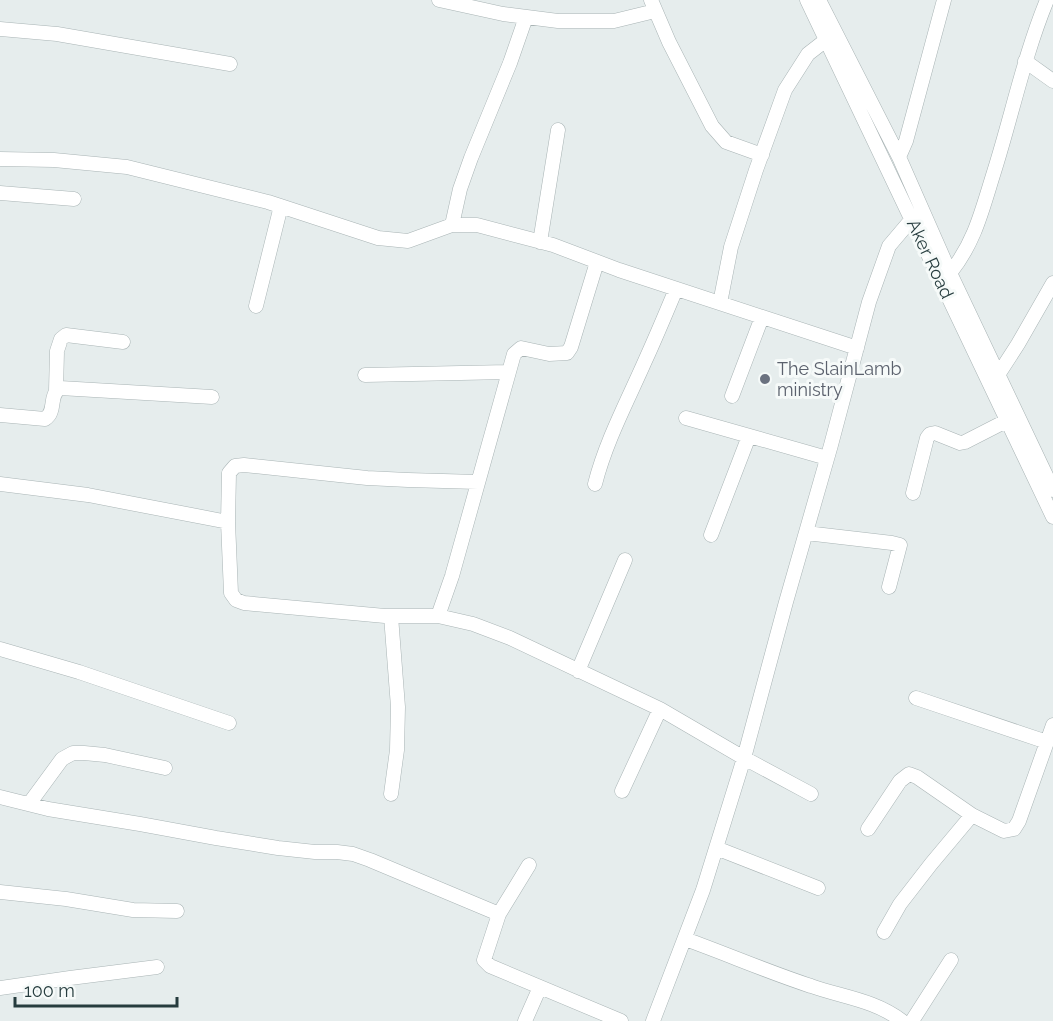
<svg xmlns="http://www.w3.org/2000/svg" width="1053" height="1021" font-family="Raleway,sans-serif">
  <rect width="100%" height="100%" fill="#e6eded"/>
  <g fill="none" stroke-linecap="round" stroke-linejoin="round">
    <!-- minor casing -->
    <g stroke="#a9b4b5" stroke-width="15">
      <path id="minor" d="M439 0 503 14 558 21H614L655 11
        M651 0 669 42 712 126 726 142 762 155
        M807 0 1053 517
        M819 0 899 157 950 273 1053 490
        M0 29 57 34 230 64
        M1025 61 1053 81
        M899 157 906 141 944 0
        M0 159 54 160 127 167 268 202 378 238 408 241 452 225H477L553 245 619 270 857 348
        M0 193 74 199
        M452 225 460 189 471 158 510 63 526 17
        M540 242 558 130
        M950 273C975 242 982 210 994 172 1012 115 1024 56 1047 0
        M720 303 731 247 756 170 785 90 808 54 826 40
        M256 306 281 206
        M365 375 508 372
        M998 375 1018 344 1053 283
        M56 391 57 351 61 339 66 335 123 342
        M732 396 762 317
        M0 415 45 419C57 411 48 396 60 388L212 397
        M686 418 827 458
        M0 484 88 495 228 522 231 593 236 600 244 603 385 616H438L473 624 510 638 660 709 744 758 811 794
        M595 484C606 441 627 402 645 361 656 337 666 313 676 289
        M913 493 927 438 930 434 935 433 960 443 965 442 1008 420
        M228 522 229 473 235 466 244 465 367 478 408 480 478 482
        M806 533 892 543 900 545 889 587
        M711 535 749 436
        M438 616 452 576 514 354 521 348 549 354 567 353 571 347 597 262
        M0 649 79 672 229 723
        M578 671 625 560
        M916 698 1047 742
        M622 791 660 709
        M391 794 397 750 398 707 391 616
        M0 797 48 809 140 824 216 838 278 848 315 852H337L353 854 370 860 499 914
        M29 804 62 759 73 753H84L105 755 165 768
        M868 829 900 781 909 774 917 777 972 815 1004 831 1014 829 1019 821 1053 725
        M716 848 818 888
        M529 865 499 914 484 960 490 966 621 1021
        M0 892 66 899 133 910 177 911
        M884 932 900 904 931 864 972 815
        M685 939C727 954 768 972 811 986 842 997 875 1000 902 1021
        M0 988 70 978 157 967
        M525 1021 540 987
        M653 1021 703 890 744 758 786 602 831 445 869 302 889 246 911 220
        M912 1021 951 960"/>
    </g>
    <!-- minor -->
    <use href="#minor" stroke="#fff" stroke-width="14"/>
  </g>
  <!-- markers -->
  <circle fill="#6b7280" stroke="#f6faf9" stroke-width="2" cx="765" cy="379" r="6"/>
  <g text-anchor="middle" stroke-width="6" stroke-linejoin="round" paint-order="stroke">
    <!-- street labels -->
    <g font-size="18" fill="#263c3e" stroke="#f6faf9">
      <text transform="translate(930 259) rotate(65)" y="6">Aker Road</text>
    </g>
    <!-- worship labels -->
    <g font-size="18" fill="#5b616d" stroke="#f6faf9" text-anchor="start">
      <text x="777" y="375">The SlainLamb<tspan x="777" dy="21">ministry</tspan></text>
    </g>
  </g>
  <!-- scale -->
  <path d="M15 997v9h162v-9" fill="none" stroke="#263c3e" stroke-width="3"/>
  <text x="24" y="997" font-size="18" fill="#263c3e" stroke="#f6faf9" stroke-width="4.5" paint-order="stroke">100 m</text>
</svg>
